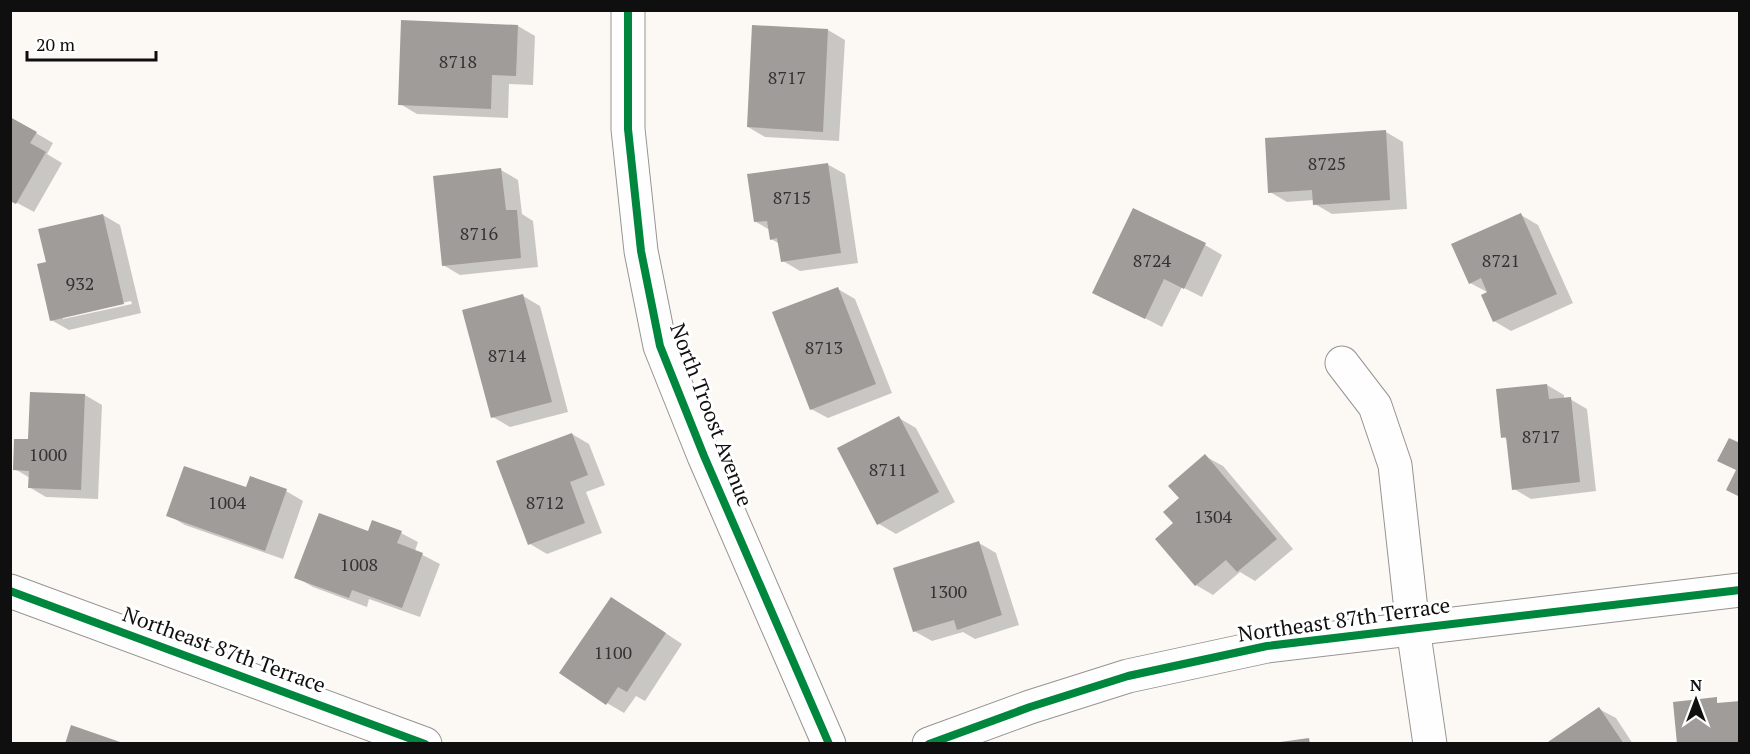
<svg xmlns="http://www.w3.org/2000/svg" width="1750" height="754" font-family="'PT Serif',serif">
  <rect width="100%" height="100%" fill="#fcf9f5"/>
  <!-- shadow -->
  <path fill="#0003" fill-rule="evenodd" d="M518 26 535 36 533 85 509 84 508 118 417 114 400 104Z
    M828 30 845 40 839 141 765 137 748 127Z
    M10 118 53 143 47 154 62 163 34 212 10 199Z
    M1386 132 1403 142 1407 209 1332 214 1315 204 1314 200 1287 202 1270 192Z
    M827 164 845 174 858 263 800 271 783 261 780 244 771 239 770 230 756 222Z
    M501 170 518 180 522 214 533 221 538 267 460 275 443 265Z
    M103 215 120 225 141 313 69 330 51 320 48 263ZM131 301 132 304 63 319V316Z
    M1521 215 1538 225 1573 303 1511 331 1494 321 1489 293 1470 283Z
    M1205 245 1222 255 1202 297 1182 287 1162 327 1094 292Z
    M838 289 855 299 892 393 828 418 811 409Z
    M523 296 540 306 568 412 510 427 493 417Z
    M1547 385 1564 395V399H1570L1587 409 1596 491 1531 499 1514 489 1508 440 1503 437Z
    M85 395 102 405 98 499 46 497 29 487 30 478 15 469 30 441Z
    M899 418 916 428 955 502 896 534 879 524Z
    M572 434 589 444 605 485 586 492 602 533 547 554 530 544Z
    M1205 456 1223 466 1293 549 1255 581 1240 572 1213 595 1196 585 1181 498Z
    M247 489 286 491 303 501 283 559 185 525 168 515Z
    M369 533H401L418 542 415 551 440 564 420 617 369 599 367 607 313 587 296 577Z
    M979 543 996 553 1019 625 975 639 963 632 932 641 914 631Z
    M628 608 682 644 645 701 636 696 624 713 607 703Z
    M1599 709 1616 718 1633 744H1547Z"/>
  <!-- building -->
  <path fill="#a09c9a" d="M401 20 518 25 516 76 492 75 491 109 398 105Z
    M752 25 828 29 823 132 747 127Z
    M10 117 37 132 30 143 46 152 16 204 10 201Z
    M1386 130 1390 200 1313 205 1312 190 1268 193 1265 138Z
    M828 163 841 253 781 262 777 238 770 240 767 221 754 222 747 174Z
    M501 168 506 210H517L521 258 442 266 433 176Z
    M1133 208 1206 243 1184 289 1164 279 1145 319 1092 293Z
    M1521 213 1557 294 1493 322 1481 295 1487 292 1481 278 1469 284 1451 244Z
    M103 214 124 304 50 321 37 264 46 262 38 229Z
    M838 287 876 384 810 410 772 312Z
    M523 294 552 402 491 418 462 310Z
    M1547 384 1549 399 1571 397 1580 482 1512 490 1506 437 1501 438 1496 389Z
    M30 392 85 394 81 490 28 488 29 471 13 470 14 439H28Z
    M899 416 939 492 877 525 837 448Z
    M572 433 588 475 570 482 585 523 528 545 496 461Z
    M1729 438 1740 443V497L1726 490 1736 470 1717 461Z
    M1205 454 1277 539 1237 572 1226 560 1195 586 1155 539 1173 523 1163 512 1179 498 1168 486Z
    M184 466 246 487 250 476 287 489 265 551 166 516Z
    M319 513 368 531 372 520 402 531 397 543 423 553 402 608 352 590 349 598 294 578Z
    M979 541 1002 615 957 630 954 620 913 632 893 568Z
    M611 597 666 633 627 692 618 687 606 705 559 673Z
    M1717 697V703L1740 701V744H1677L1673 702Z
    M1599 707 1624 744H1545Z
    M71 725 123 743V744H65Z
    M1309 738 1310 744H1280V742Z"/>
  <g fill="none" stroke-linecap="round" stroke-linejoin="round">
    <!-- minor casing -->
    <g stroke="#969493" stroke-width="35">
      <path id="minor" d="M628 10V129L641 251 660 346 704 456 829 744
        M1342 363 1375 406 1395 465 1413 628 1430 744
        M10 591 425 744
        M929 744 1030 707 1128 676 1267 646 1740 590"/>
    </g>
    <!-- minor -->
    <use href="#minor" stroke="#fffefe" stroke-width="33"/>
    <!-- cycleway casing -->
    <g stroke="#fff" stroke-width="11">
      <path id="cycleway" d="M628 10V129L641 251 660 346 704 456 829 744
        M10 591 425 744
        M929 744 1030 707 1128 676 1267 646 1740 590"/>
    </g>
    <!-- cycleway -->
    <use href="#cycleway" stroke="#00873e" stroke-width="8"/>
  </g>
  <g text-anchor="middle" stroke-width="6" stroke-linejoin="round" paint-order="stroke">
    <!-- number labels -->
    <g font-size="18" fill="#333232">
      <text x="458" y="68">8718</text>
      <text x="787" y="84">8717</text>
      <text x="1327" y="170">8725</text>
      <text x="792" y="204">8715</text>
      <text x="479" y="240">8716</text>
      <text x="1152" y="267">8724</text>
      <text x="1501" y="267">8721</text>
      <text x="80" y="290">932</text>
      <text x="824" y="354">8713</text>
      <text x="507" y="362">8714</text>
      <text x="1541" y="443">8717</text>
      <text x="48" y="461">1000</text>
      <text x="888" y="476">8711</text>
      <text x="227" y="509">1004</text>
      <text x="545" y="509">8712</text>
      <text x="1213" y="523">1304</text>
      <text x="359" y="571">1008</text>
      <text x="948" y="598">1300</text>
      <text x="613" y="659">1100</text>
    </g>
    <!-- street labels -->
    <g font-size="21" fill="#0f0f0f" stroke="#fff">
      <text transform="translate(711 415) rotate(69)" y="7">North Troost Avenue</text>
      <text transform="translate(1344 620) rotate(-8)" y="7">Northeast 87th Terrace</text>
      <text transform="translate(224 650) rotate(20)" y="7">Northeast 87th Terrace</text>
    </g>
  </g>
  <!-- border -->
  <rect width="1750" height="754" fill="none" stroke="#0f0f0f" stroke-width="24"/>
  <!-- north arrow -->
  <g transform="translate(1696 700)" stroke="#ffffff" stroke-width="4.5" paint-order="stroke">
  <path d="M0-4.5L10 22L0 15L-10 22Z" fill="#0f0f0f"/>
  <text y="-9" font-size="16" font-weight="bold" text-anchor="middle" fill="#0f0f0f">N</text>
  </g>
  <!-- scale -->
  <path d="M27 51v9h129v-9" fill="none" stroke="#0f0f0f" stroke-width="3"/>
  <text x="36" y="51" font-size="18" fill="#0f0f0f" stroke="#ffffff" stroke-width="4.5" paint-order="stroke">20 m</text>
</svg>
